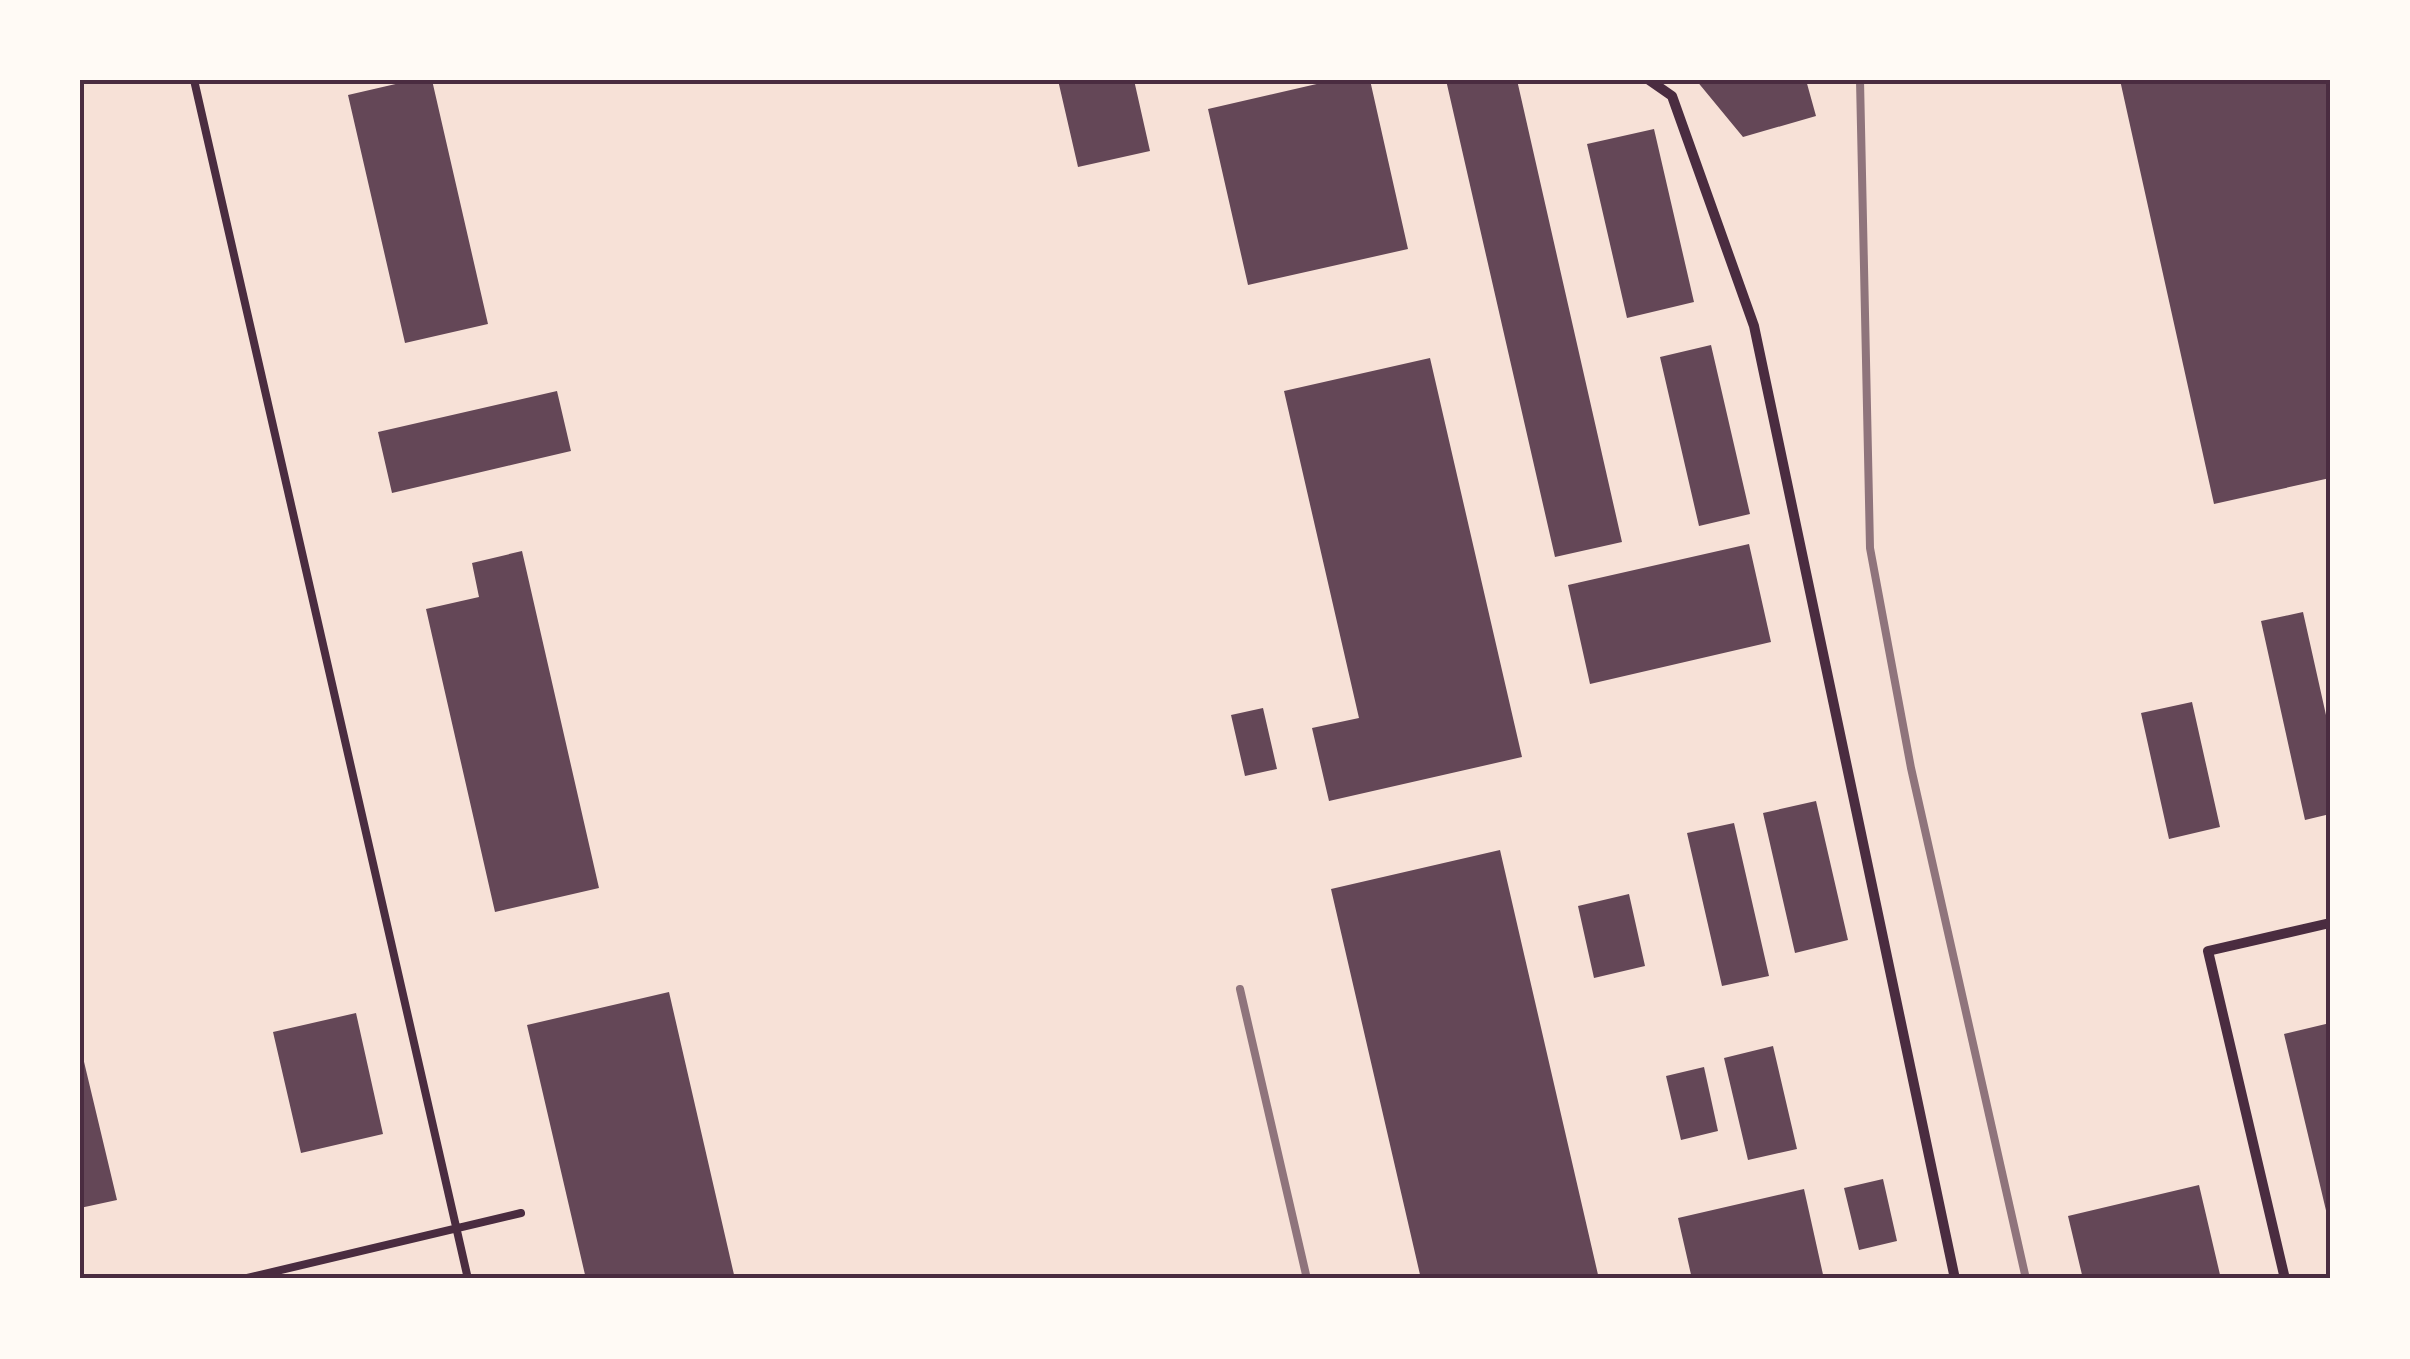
<svg xmlns="http://www.w3.org/2000/svg" width="2410" height="1359" font-family="'Nunito Sans',sans-serif">
  <rect width="100%" height="100%" fill="#f7e1d7"/>
  <!-- building -->
  <path fill="#644757" d="M413 80H432L488 324 405 343 348 95Z
    M1058 80H1134L1150 151 1078 167Z
    M1334 80H1370L1408 249 1248 285 1208 109Z
    M1446 80H1517L1622 542 1555 557Z
    M1696 80H1806L1816 116 1743 137Z
    M2120 80H2330V478L2214 504Z
    M1654 129 1694 302 1627 318 1587 144Z
    M1711 345 1750 514 1699 526 1660 357Z
    M1430 358 1522 757 1329 801 1312 728 1359 718 1284 391Z
    M557 391 571 451 392 493 378 432Z
    M1749 544 1771 642 1590 684 1568 585Z
    M522 551 599 888 495 912 426 609 479 597 472 563Z
    M2303 612 2330 733V814L2305 820 2261 621Z
    M2192 702 2220 827 2169 839 2141 713Z
    M1263 708 1277 769 1245 776 1231 715Z
    M1816 801 1848 940 1795 953 1763 813Z
    M1734 823 1769 976 1722 986 1687 833Z
    M1500 850 1599 1279H1421L1331 889Z
    M1629 894 1645 966 1594 978 1578 906Z
    M669 992 735 1279H586L527 1025Z
    M356 1013 383 1134 301 1153 273 1032Z
    M2330 1023V1223H2329L2284 1034Z
    M80 1045 117 1200 80 1208Z
    M1773 1046 1797 1149 1748 1160 1724 1058Z
    M1704 1067 1718 1131 1681 1140 1666 1076Z
    M1883 1179 1897 1241 1859 1250 1844 1188Z
    M2199 1185 2221 1279H2083L2068 1216Z
    M1804 1189 1824 1279H1692L1678 1218Z"/>
  <g fill="none" stroke-linecap="round" stroke-linejoin="round">
    <!-- service -->
    <path stroke="#4a2c40" stroke-width="8" d="M194 80 468 1279
      M243 1279 521 1213"/>
    <!-- minor -->
    <path stroke="#4a2c40" stroke-width="10" d="M1649 80 1672 96 1754 326 1955 1279
      M2285 1279 2208 951 2330 923"/>
    <!-- rail -->
    <path stroke="#8f747c" stroke-width="8" d="M1860 80 1870 548 1911 768 2026 1279
      M1240 989 1307 1279"/>
  </g>
  <!-- border -->
  <rect width="2410" height="1359" fill="none" stroke="#fffaf5" stroke-width="165"/>
  <rect x="82" y="82" width="2246" height="1194" fill="none" stroke="#4a2c40" stroke-width="4"/>
</svg>
